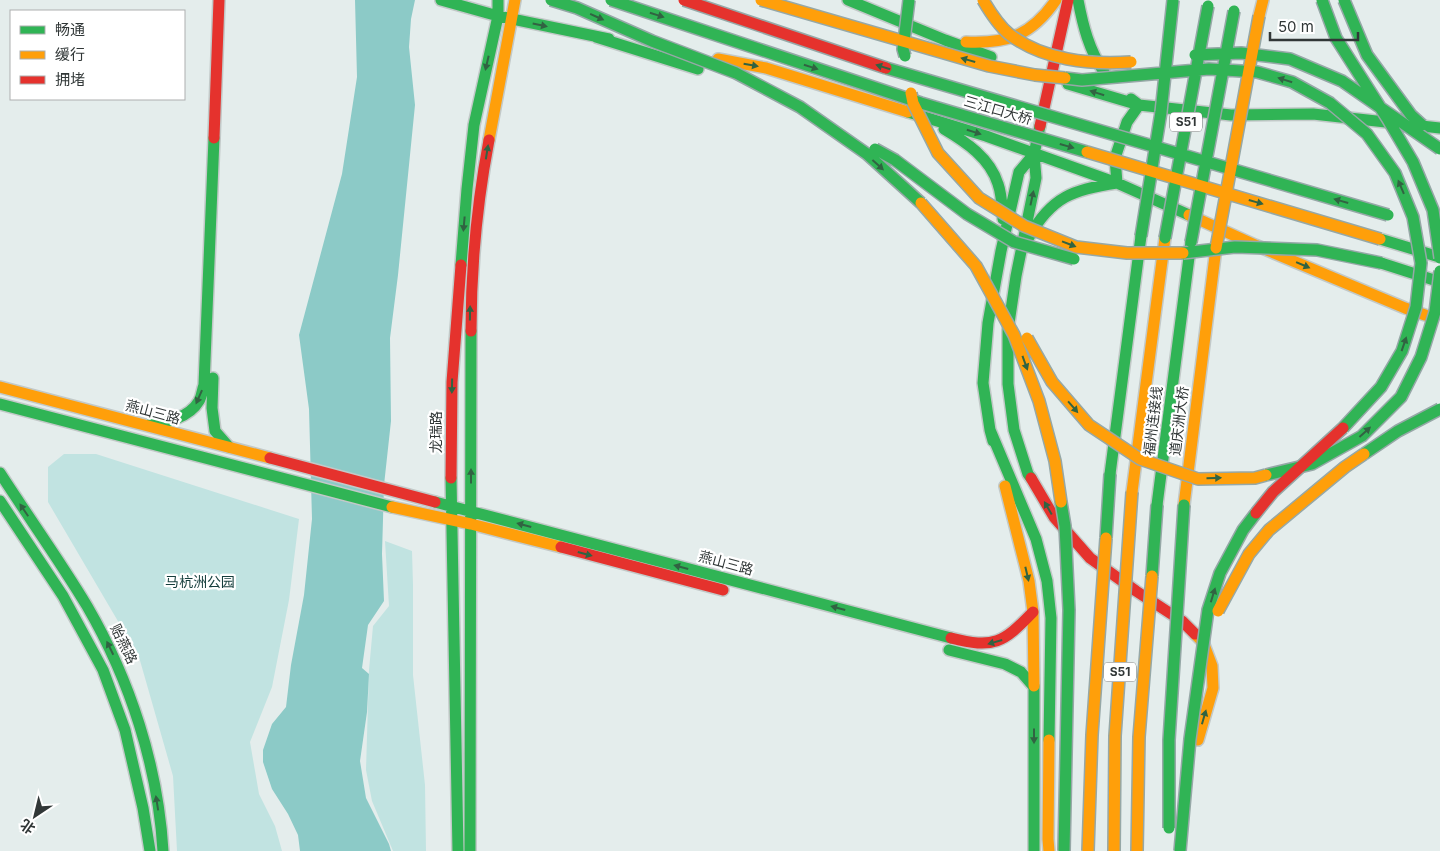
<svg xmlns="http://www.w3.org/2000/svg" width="1440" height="851" font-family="Inter,'Noto Sans SC',sans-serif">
  <rect width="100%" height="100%" fill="#e4edec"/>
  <!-- green -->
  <path fill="#c1e3e1" d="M64 454H96L299 519 289 600 272 687 250 742 259 794 275 826 282 851H177L173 776 139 657 48 502V467Z
    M385 541 412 551 413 585V675L425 785 426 851H393L372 801 366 770 369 670 373 626 389 606Z"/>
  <!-- water -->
  <path fill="#8ccac7" d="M355 0H415L411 19 409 47 415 105 398 275 390 338 391 421 384 485 382 554 384 601 368 625 362 668 369 674 367 712 360 761 366 798 389 844 391 851H300L298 835 288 814 272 789 263 762V750L272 724 286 707 291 665 304 595 312 519 309 409 299 335 342 174 357 77Z"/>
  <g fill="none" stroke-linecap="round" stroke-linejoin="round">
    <!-- fast casing -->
    <g stroke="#c2c9c8" stroke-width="14">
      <path id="fast" d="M441 0 498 16 609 39
        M848 0 945 40 991 57
        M1078 0C1083 26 1089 50 1104 72
        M596 37 698 69
        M1068 84 1139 105 1231 115 1313 114 1440 128
        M908 112 986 136 1117 183 1189 215
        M944 129C966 142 990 158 998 184 1002 195 1002 207 1003 219
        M1029 237C1051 197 1074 189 1117 183L1115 158 1127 122 1139 105 1131 99
        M1380 239 1436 256
        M1381 263 1437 281
        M461 265 467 189 474 125 498 16V0
        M213 378 212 408 215 431 229 447
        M0 404 392 507
        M149 425C167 422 189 418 199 401 202 396 202 390 204 385L214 138
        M990 430 1036 539 1047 581 1051 618 1049 740
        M993 441 990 430 983 383 988 323 1001 251 1019 172 1034 154
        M0 473C29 518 60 561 87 606 130 680 158 766 163 851
        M1110 474 1141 236
        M451 478 458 851
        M1031 478 1028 474 1014 430 1008 384V330L1016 276 1036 178 1034 154 1040 126
        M0 501 63 596 103 670 125 730 143 808 150 851
        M435 502 951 638
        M1157 505 1191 242
        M949 650 1005 664 1021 672 1034 687
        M1034 686V851
        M470 851 471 331"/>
    </g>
    <!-- slow casing -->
    <g stroke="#c2c9c8" stroke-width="14">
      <path id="slow" d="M1259 16 1263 0
        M966 42C1008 44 1032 35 1056 0
        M718 59 766 68 908 112
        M489 140 515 0
        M1189 215 1255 245 1405 308 1425 315
        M0 387 270 458
        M1005 486 1029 581 1033 612 1034 686
        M1132 492 1165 238
        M1184 505 1216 248
        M392 507 471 524 561 547
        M1195 634 1203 642 1212 666 1213 688 1198 740
        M1049 851 1048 839 1049 740"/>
    </g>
    <!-- jam casing -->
    <g stroke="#c2c9c8" stroke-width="14">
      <path id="jam" d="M1040 126 1068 0
        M214 138 219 0
        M471 331C471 267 477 203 489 140
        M270 458 435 502
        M451 478 452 382 461 265
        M1031 478 1054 517 1090 558 1136 591 1182 621 1195 634
        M561 547 723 590
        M951 638C994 649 1003 643 1033 612"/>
    </g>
    <!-- fast -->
    <use href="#fast" stroke="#30b455" stroke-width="11"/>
    <!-- slow -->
    <use href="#slow" stroke="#ff9f0a" stroke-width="11"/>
    <!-- jam -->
    <use href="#jam" stroke="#e5322d" stroke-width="11"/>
    <!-- fast-bridge casing -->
    <g stroke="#96a8a7" stroke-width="14" stroke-linecap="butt">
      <path id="fast-bridge" d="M551 0 577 8 652 41 736 73 800 107 867 154 921 203
        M611 0 921 103 1087 152
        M1322 0 1336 38 1387 118 1413 162 1433 210 1440 258
        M1344 0 1367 55 1411 115 1422 125
        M1195 55 1241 53 1290 59 1342 81 1440 149
        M905 56 903 49 909 0
        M886 68 1388 215
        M1065 78 1082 80 1209 69 1257 72 1292 82 1330 103 1367 134 1395 173 1413 217 1421 263 1416 307 1402 351 1381 387 1343 428
        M875 149 895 160 967 214 1014 242 1074 259
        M1141 236 1161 112 1173 0
        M1165 238 1208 6
        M1191 242 1234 11
        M1183 253 1235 247 1317 250 1381 263
        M1364 454 1398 431 1440 409
        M1266 475 1312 464 1362 436 1401 397 1421 357 1435 312 1440 271
        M1061 502 1065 526 1069 610 1064 851
        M1106 538 1110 474
        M1152 576 1157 505
        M1169 828V740L1184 505
        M1180 851 1190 739 1208 610 1220 573 1243 530 1256 513"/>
    </g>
    <!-- slow-bridge casing -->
    <g stroke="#96a8a7" stroke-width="14" stroke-linecap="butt">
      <path id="slow-bridge" d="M761 0 989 66 1035 75 1065 78
        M983 0C990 12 998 25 1009 34 1042 60 1090 65 1131 62
        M911 93 913 103 938 153 979 198 1024 226 1076 247 1127 253H1183
        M1087 152 1380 239
        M921 203 976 266 1014 335 1039 401 1055 461 1061 502
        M1216 248 1259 16
        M1027 338 1052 382 1089 425 1140 459 1198 479 1255 478 1266 475
        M1218 611 1249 554 1269 530 1345 467 1364 454
        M1088 851 1092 735 1106 538
        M1114 851 1115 736 1132 492
        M1137 851 1139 737 1152 576"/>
    </g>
    <!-- jam-bridge casing -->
    <g stroke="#96a8a7" stroke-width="14" stroke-linecap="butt">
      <path id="jam-bridge" d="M684 0 886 68
        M1256 513 1273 492 1343 428"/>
    </g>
    <!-- fast-bridge -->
    <use href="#fast-bridge" stroke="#30b455" stroke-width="11"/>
    <!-- slow-bridge -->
    <use href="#slow-bridge" stroke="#ff9f0a" stroke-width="11"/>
    <!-- jam-bridge -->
    <use href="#jam-bridge" stroke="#e5322d" stroke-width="11"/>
  </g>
  <!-- one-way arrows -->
  <defs><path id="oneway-solid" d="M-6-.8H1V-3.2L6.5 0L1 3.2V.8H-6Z" transform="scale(1.25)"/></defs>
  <g fill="#316342">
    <use href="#oneway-solid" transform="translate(657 15) rotate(18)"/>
    <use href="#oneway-solid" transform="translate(597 17) rotate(24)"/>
    <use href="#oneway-solid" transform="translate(540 25) rotate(12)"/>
    <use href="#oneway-solid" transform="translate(968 60) rotate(-164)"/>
    <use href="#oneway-solid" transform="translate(487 63) rotate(103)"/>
    <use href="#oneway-solid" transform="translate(751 65) rotate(10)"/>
    <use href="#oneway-solid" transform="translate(811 67) rotate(18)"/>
    <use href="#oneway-solid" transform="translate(883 67) rotate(-163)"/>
    <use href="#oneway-solid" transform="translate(1285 80) rotate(-163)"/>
    <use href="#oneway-solid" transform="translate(1097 93) rotate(-163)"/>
    <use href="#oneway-solid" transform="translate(974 132) rotate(17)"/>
    <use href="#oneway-solid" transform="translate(1067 146) rotate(16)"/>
    <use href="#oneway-solid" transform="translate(487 152) rotate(-81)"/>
    <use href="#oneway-solid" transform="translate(878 165) rotate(42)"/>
    <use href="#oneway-solid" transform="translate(1401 187) rotate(-113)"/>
    <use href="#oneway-solid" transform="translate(1032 198) rotate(-78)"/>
    <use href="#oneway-solid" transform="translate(1341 201) rotate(-164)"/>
    <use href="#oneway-solid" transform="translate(1256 202) rotate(16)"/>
    <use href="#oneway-solid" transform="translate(464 224) rotate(95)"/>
    <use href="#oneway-solid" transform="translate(1069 244) rotate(21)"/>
    <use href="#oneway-solid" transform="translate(1303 265) rotate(23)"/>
    <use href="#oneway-solid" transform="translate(470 313) rotate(-89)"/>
    <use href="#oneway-solid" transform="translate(1404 344) rotate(-71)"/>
    <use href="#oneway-solid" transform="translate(1025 363) rotate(70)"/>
    <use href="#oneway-solid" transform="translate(452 386) rotate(91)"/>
    <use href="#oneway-solid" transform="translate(199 397) rotate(114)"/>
    <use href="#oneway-solid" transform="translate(1073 407) rotate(49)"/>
    <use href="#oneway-solid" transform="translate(1365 432) rotate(-42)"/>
    <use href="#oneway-solid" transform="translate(471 476) rotate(-90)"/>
    <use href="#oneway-solid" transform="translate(1214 478) rotate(-1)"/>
    <use href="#oneway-solid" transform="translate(1048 508) rotate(-120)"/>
    <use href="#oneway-solid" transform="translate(24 510) rotate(-124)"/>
    <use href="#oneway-solid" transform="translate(524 525) rotate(-165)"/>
    <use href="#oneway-solid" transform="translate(585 554) rotate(15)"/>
    <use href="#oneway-solid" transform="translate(681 567) rotate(-165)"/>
    <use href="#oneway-solid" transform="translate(1027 574) rotate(77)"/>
    <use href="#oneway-solid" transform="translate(1213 595) rotate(-73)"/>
    <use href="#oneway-solid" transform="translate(838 608) rotate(-165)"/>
    <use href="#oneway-solid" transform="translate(995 642) rotate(164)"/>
    <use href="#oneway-solid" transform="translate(110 648) rotate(-116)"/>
    <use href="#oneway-solid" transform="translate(1204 717) rotate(-74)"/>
    <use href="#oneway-solid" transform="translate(1034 736) rotate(90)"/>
    <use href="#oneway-solid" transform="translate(157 803) rotate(-99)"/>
  </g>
  <g text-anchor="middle" stroke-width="4.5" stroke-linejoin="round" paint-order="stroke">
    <!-- shield labels -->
    <g fill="#fff" stroke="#6f7373" stroke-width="1">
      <rect x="1170" y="112.5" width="32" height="19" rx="4"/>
      <rect x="1104" y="662.5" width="32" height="19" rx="4"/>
    </g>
    <g font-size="12" font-weight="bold" fill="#313737">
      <text x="1186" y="126">S51</text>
      <text x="1120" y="676">S51</text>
    </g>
    <!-- street labels -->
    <g font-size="14" fill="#313737" stroke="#fff">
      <text transform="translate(998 110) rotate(16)" y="5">三江口大桥</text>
      <text transform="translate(153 412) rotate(15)" y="5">燕山三路</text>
      <text transform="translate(1153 421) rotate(-83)" y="5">福州连接线</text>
      <text transform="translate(1179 421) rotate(-83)" y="5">道庆洲大桥</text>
      <text transform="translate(436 432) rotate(-90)" y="5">龙瑞路</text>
      <text transform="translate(726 563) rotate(15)" y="5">燕山三路</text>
      <text transform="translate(124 644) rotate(64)" y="5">贻燕路</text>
    </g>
    <!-- park labels -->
    <g font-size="14" fill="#153e3c" stroke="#fff">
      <text x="200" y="587">马杭洲公园</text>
    </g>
  </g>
  <!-- legend -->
  <rect x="10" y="10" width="175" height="90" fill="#ffffff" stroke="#adafaf"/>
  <rect x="20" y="26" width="25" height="8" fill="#30b455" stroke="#adafaf"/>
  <text x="55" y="35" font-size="15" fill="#313737">畅通</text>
  <rect x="20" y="51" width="25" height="8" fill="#ff9f0a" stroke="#adafaf"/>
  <text x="55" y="60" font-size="15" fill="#313737">缓行</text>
  <rect x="20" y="76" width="25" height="8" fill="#e5322d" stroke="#adafaf"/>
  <text x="55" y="85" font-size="15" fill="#313737">拥堵</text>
  <!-- north arrow -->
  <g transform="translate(35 816) rotate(215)" stroke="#ffffff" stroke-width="4" paint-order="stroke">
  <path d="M0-4L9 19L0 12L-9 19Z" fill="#313737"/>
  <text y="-8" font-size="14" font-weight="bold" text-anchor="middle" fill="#313737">北</text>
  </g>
  <!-- scale -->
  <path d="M1270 32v8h88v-8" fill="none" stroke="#313737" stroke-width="2.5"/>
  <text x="1278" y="32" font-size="15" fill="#313737" stroke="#ffffff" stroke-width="4" paint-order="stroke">50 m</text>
</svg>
